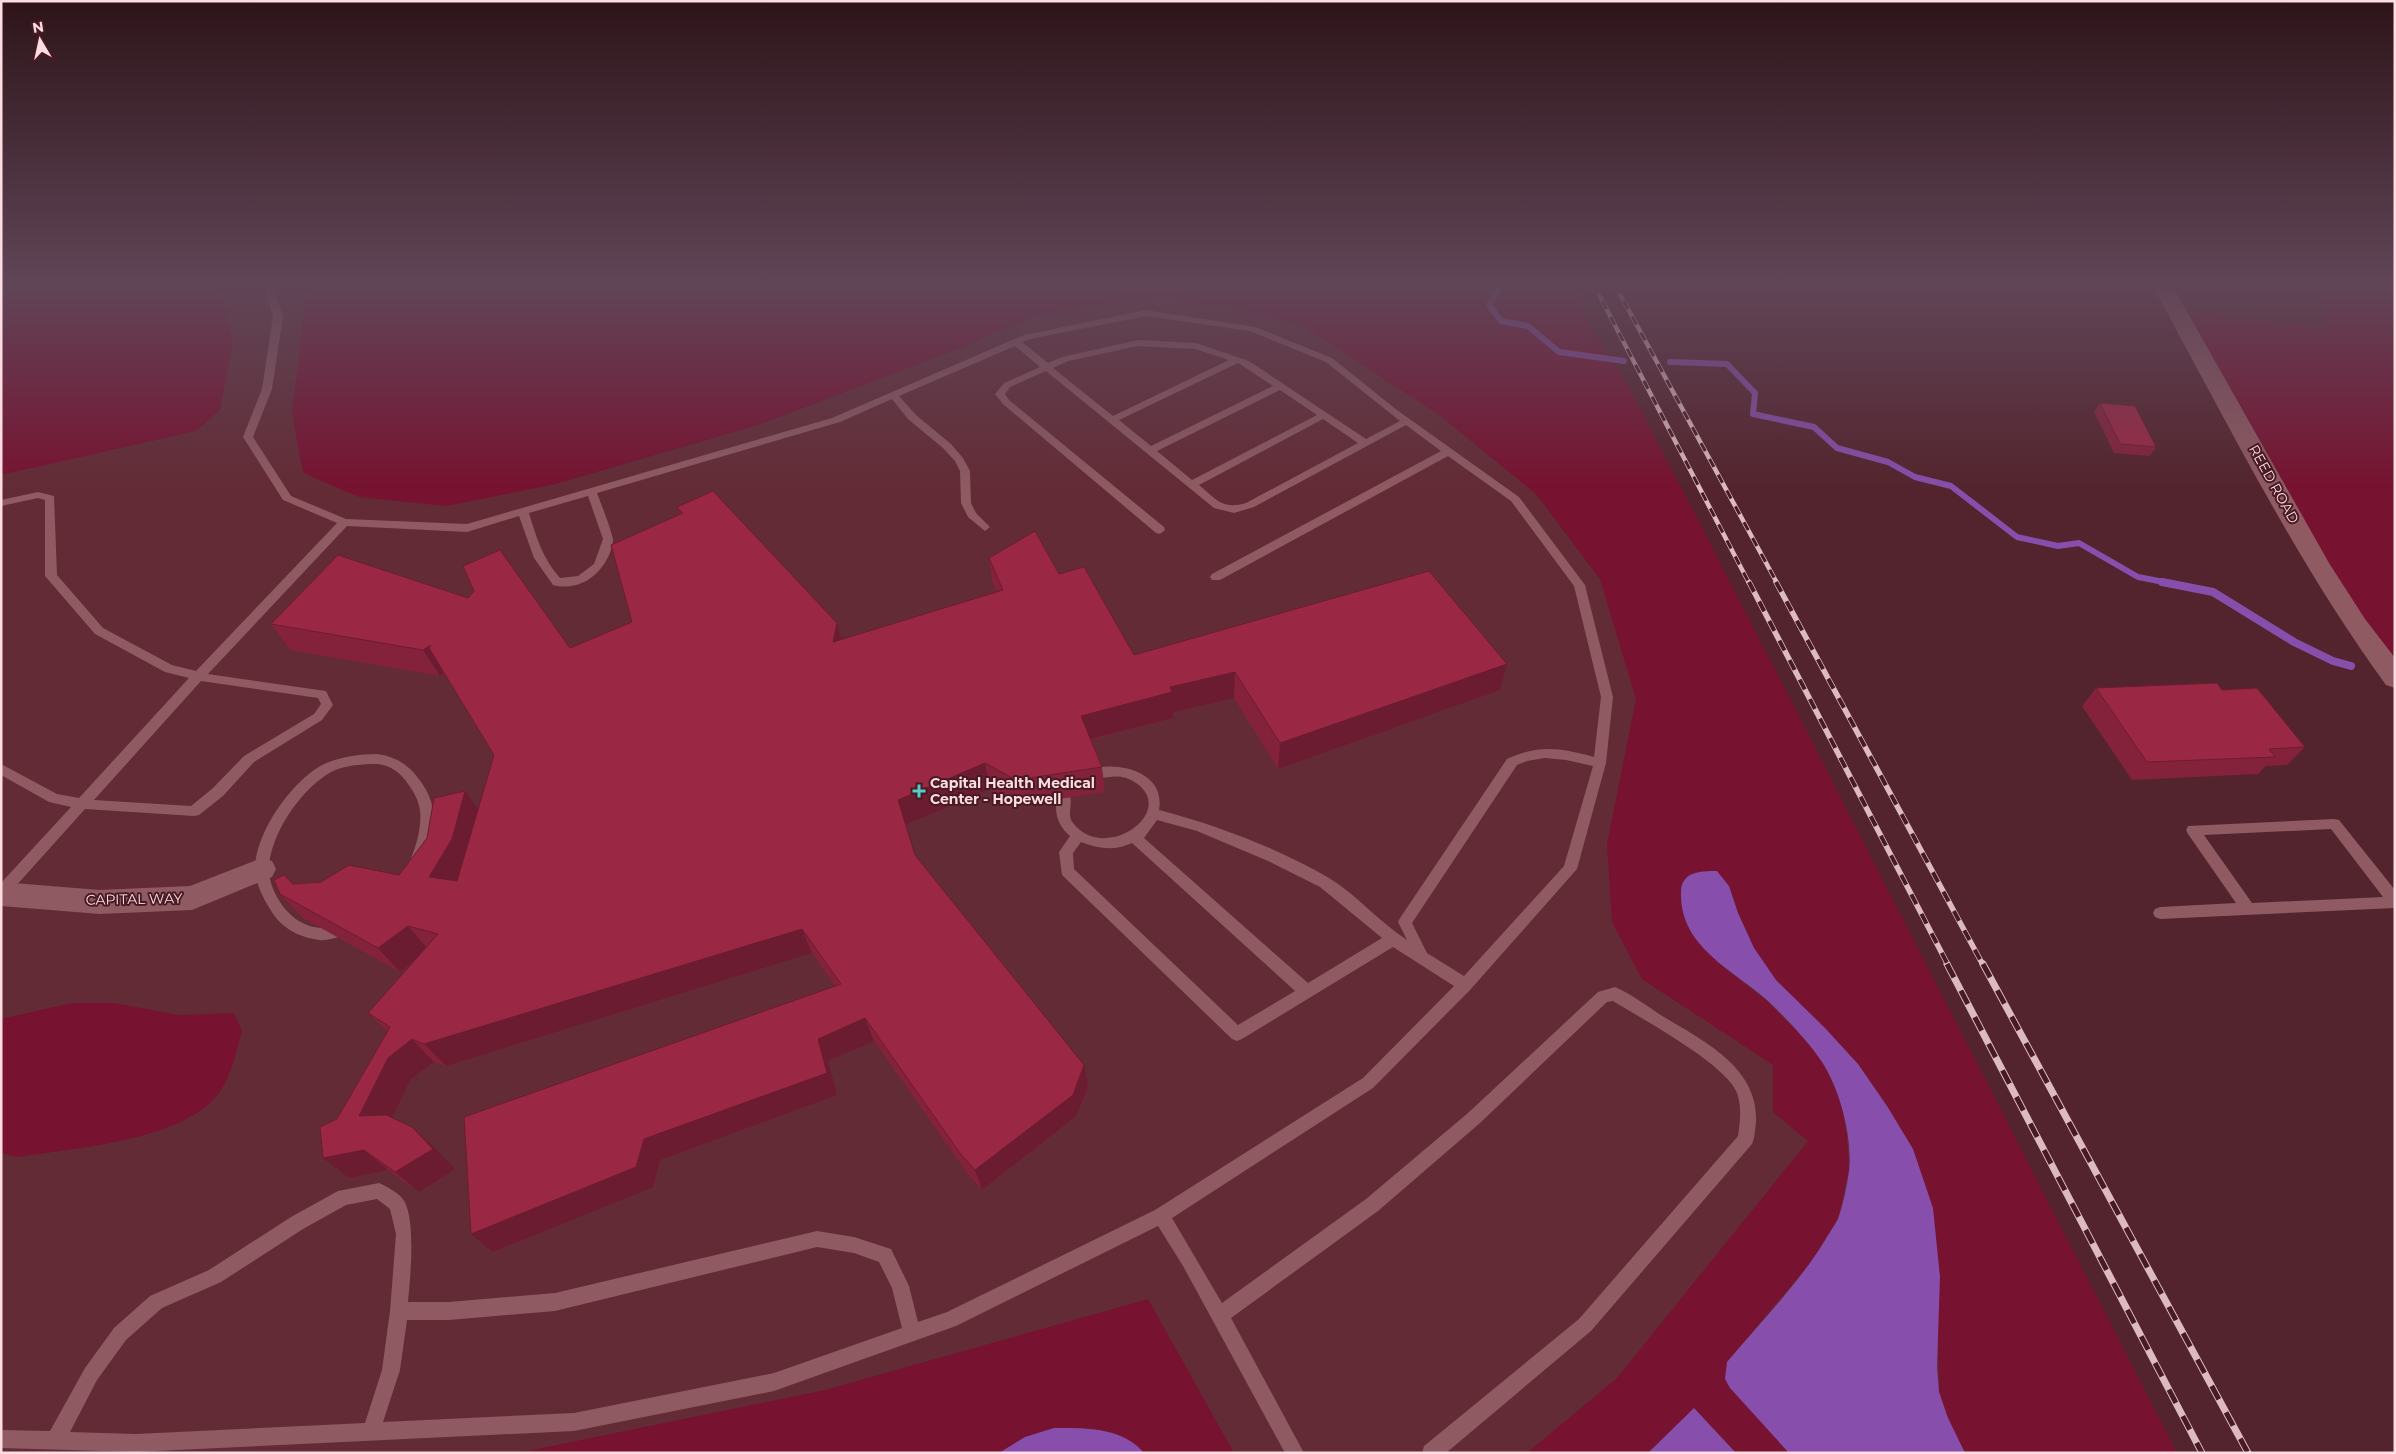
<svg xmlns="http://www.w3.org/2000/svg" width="2396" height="1454" font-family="Montserrat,sans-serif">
  <rect width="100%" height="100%" fill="#53242d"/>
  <!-- built -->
  <path fill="#632b35" d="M1 285H306L307 288 302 344 292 414 551 485 758 425 958 349 1034 316 1097 304 1166 299 1229 306 1304 327 1628 386 2177 1453H1Z"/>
  <!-- green -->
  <path fill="#771230" d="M1 285H219L233 342 220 410 196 431 1 475Z
    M306 285H1571L1597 336 1628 386 1707 537 2177 1453H1965L1948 1418 1939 1392 1938 1334 1913 1149 1887 1106 1858 1064 1776 980 1754 948 1738 913 1729 886 1716 871 1695 872 1688 875 1681 886V904L1718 963 1767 1001 1810 1045 1824 1064 1841 1102 1847 1136 1849 1170 1838 1219 1810 1263 1727 1362 1789 1453H1736L1694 1408 1648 1453H1527L1617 1378 1808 1141 1773 1112V1065L1642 979 1612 922 1607 844 1636 699 1600 579 1536 494 1439 415 1304 327 1229 306 1166 299 1097 304 1034 316 958 349 758 425 551 485 446 506 359 497 303 473 292 414 307 288Z
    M2311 285H2395V653L2386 669 2182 312 2324 327 2322 306Z
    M72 1003H114L178 1015 234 1013 242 1031C236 1052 232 1076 218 1094 182 1141 74 1148 18 1157L1 1153V1019Z
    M1148 1299 1234 1453H1144L1117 1434 1087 1428H1054L1025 1437 999 1453H518L825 1390Z"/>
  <!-- water -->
  <path fill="#874eab" d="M1717 871 1729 886 1738 913 1754 948 1776 980 1825 1028 1858 1064 1887 1106 1913 1149 1933 1208 1940 1277 1937 1367 1939 1392 1948 1418 1965 1453H1789L1730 1388 1725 1379 1727 1362C1760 1323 1797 1285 1824 1242 1828 1234 1834 1227 1838 1219 1843 1205 1847 1186 1849 1171 1853 1139 1840 1089 1822 1062 1807 1040 1787 1019 1767 1000 1732 969 1680 947 1681 893 1681 872 1699 871 1717 871Z
    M1694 1408 1736 1453H1648Z
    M1054 1428C1084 1428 1123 1427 1144 1453H999L1025 1437Z"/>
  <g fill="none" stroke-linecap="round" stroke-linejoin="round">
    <!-- stream-far1 -->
    <path stroke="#874eab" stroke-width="6" d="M1498 285 1499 289 1489 305 1501 321 1528 326 1559 352 1624 361
      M1670 362 1727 364 1755 393 1753 414 1814 427 1837 448 1888 462 1915 477 1951 486 2017 537 2058 546 2079 543 2138 577 2169 583"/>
    <!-- stream -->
    <path stroke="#874eab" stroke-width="8" d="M2162 582 2213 592 2294 642 2333 661 2351 666"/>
    <!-- lane -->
    <path fill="#8f5a62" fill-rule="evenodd" d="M264 285H272L283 316 272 389 253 437 291 496 346 519 467 524 832 418 1024 335 1146 310 1255 327 1332 358 1397 410 1519 497 1585 585 1613 697 1606 763 1577 869 1470 990 1373 1088 1172 1218 1222 1303 1366 1199 1468 1113 1598 992 1615 987C1632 994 1648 1007 1664 1017 1704 1041 1759 1068 1756 1122 1755 1130 1755 1137 1752 1144L1591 1331 1446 1453H1422L1424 1446 1579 1319 1738 1136C1740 1122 1742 1107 1737 1093 1726 1064 1642 1019 1613 1001L1607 1002 1480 1123 1378 1211 1231 1318 1304 1453H1285L1183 1266 1158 1226 956 1326 774 1391 574 1431 136 1452 1 1448V1430L50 1431 85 1368 114 1328 150 1296 209 1270 291 1217 338 1191 379 1183C386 1186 397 1192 402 1198 417 1215 410 1280 408 1302H449L555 1293 817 1231 854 1237 891 1249 909 1286 918 1322 947 1312 1155 1210 1363 1078 1454 986 1393 947 1242 1039 1237 1041 1232 1039 1062 875 1059 852 1070 836C1058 826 1052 810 1059 794H1069C1074 804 1066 814 1073 823 1105 864 1178 812 1136 783 1117 770 1106 781 1091 777L1090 773 1091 769C1119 761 1166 772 1159 810 1216 825 1278 848 1329 878 1357 895 1379 922 1407 940L1398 922 1400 918 1507 759C1540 744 1561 748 1594 757L1601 697 1574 586 1511 501 1448 456 1220 580H1212L1210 577 1212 574 1441 451 1406 425 1254 507 1234 513 1214 508 1046 371 1010 387 1005 394 1009 400 1164 527 1165 530 1160 534 1156 533 1003 404 995 394 1004 383 1040 367 1015 346 899 396 916 415 951 444 963 458 970 471 971 503 976 513 990 527 985 531 968 517 961 503 960 471 955 461 943 448 908 419 892 399 840 422 597 493C600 501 614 536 613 541 609 569 583 593 553 585L534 558 519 516 467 532 347 526 208 674 326 691 333 705 322 720 254 762 223 796 199 815 194 816 85 809 6 897 1 899V883L71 807 49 802 1 775V764L57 794 79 798 189 678 165 672 95 634 45 576V500L38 498 1 506V500L38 492 54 496 57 575 103 628 172 665 196 671 337 523 283 500 243 437 262 389 273 316ZM1146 316 1250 331 1326 362 1400 421 1366 439 1249 361 1196 343 1138 340 1062 357 1048 363 1022 342 1030 339ZM1138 346 1195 349 1229 360 1113 416 1053 368 1068 361ZM1238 363 1273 386 1151 446 1119 420ZM1280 390 1317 415 1192 480 1157 451ZM1323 419 1358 443 1246 503C1222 510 1216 499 1199 485ZM588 496 603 539 594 564 578 576 560 578C543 559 536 537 529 513ZM201 681 318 698 321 704 314 714 244 756 213 788 191 806 94 800ZM1545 758 1566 760 1593 766 1564 866 1464 976 1427 953 1412 923 1517 765 1527 761ZM1157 820 1197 831 1268 861 1320 887 1382 938 1308 983 1144 838ZM1081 842C1098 849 1115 851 1132 843L1295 991 1238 1025 1074 869 1073 853ZM377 1199 390 1209 396 1234 390 1311 382 1370 365 1423 136 1434 70 1432 97 1380 126 1340 162 1308 221 1282 303 1229 346 1205ZM817 1247 854 1253 879 1262 892 1288 902 1328 774 1373 574 1413 383 1422 400 1370 407 1320H449L555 1311Z
      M377 754C394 756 408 764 418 778 426 788 432 799 433 812 436 851 405 909 371 928 362 933 351 934 342 936 334 938 327 941 319 940 298 937 281 928 270 909 263 898 256 884 255 871 254 834 291 782 322 765 338 757 359 754 377 754ZM377 764C390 765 401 773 408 784 414 792 419 801 420 811 424 846 393 905 360 920 355 922 348 922 342 924 335 925 327 929 320 928 303 926 292 918 282 905 275 895 269 882 269 870 269 835 302 787 333 771 346 765 363 764 377 764Z
      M2334 819 2339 820 2395 890V908L2160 919 2155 917 2153 913 2155 909 2160 907 2236 903 2188 834 2186 830 2188 826ZM2331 829 2383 897 2252 903 2204 835Z"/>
    <!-- street -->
    <path fill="#8f5a62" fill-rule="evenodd" d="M262 858 272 861 276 869 272 877 192 910 100 914 1 906V882L100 890 190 886Z"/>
    <!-- secondary -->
    <path fill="#8f5a62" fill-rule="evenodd" d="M2152 285H2172L2329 563 2365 619 2395 658V688L2386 685C2295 560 2226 420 2152 285Z"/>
    <!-- rail-far2 casing -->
    <g stroke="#ddbabf" stroke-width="4.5">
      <path id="rail-far2" d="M1594 285 1749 583
        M1615 285 1777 583"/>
    </g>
    <!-- rail-far1 casing -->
    <g stroke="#ddbabf" stroke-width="5.5">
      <path id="rail-far1" d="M1749 582 1948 965
        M1776 582 1983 965"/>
    </g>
    <!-- rail casing -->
    <g stroke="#ddbabf" stroke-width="7">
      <path id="rail" d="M1947 964 2202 1453
        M1983 964 2248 1453"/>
    </g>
    <!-- rail-far2 -->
    <use href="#rail-far2" stroke="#481a23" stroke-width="3" stroke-dasharray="9" stroke-linecap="butt"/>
    <!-- rail-far1 -->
    <use href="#rail-far1" stroke="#481a23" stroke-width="4" stroke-dasharray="11" stroke-linecap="butt"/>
    <!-- rail -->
    <use href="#rail" stroke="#481a23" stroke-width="5" stroke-dasharray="15" stroke-linecap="butt"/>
  </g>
  <!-- wall -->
  <path fill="#84223b" d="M2015 285H2053V286Z
    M2080 285H2123V286L2118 295 2085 293Z
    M2100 403 2156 447 2150 456 2114 453 2094 412Z
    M677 507 837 623 842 640 997 592 993 584 989 558 1059 574 1134 655 1500 690 1278 769 1234 698 1173 712V718L1091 740 1102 767 1105 792 1020 805 990 789 905 825 915 855 1088 1087 1076 1116 982 1190 967 1173 874 1041 828 1061 837 1095 660 1160 653 1187 493 1252 835 986 812 953 446 1066 434 1062 410 1080 392 1118 412 1127 435 1148 455 1169 419 1192 388 1170 349 1178 323 1158 337 1119 388 1032 368 1013 415 959 400 972 303 918 280 894 293 884 321 882 399 875 465 791 478 810 494 755 445 673 440 676 290 650 271 624 570 648 632 622 680 514Z
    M2096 688 2222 690 2305 747 2287 765 2266 766 2258 774 2132 780 2082 706Z"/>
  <!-- shaded-wall -->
  <path fill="#6c1c30" d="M837 623 844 649 833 642Z
    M431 645 447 671 440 676 423 650Z
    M1507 664 1500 690 1278 769 1280 743Z
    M1235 672 1234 698 1173 712V718L1083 741 1081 716 1170 687Z
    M985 763 990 789 905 825 898 800Z
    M465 791 483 816 470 864 448 902 429 877Z
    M408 926 428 949 400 972 378 948Z
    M802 929 812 953 446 1066 424 1044Z
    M865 1018 874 1041 828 1061 837 1095 660 1160 653 1187 493 1252 471 1234 644 1139 818 1039Z
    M412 1039 434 1062 410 1080 383 1137 359 1116 388 1058Z
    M1084 1065 1088 1087 1076 1116 982 1190 975 1170Z
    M412 1127 435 1148 455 1169 419 1192 395 1172Z
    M364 1150 388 1170 349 1178 323 1158Z"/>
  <!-- building -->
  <path fill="#9a2845" stroke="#6c1c30" d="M2101 285H2123V286Z
    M2100 403 2135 406 2156 447 2120 444Z
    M713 491 837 623 833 642 1003 590 989 558 1035 531 1059 574 1084 567 1134 655 1429 571 1507 664 1280 743 1235 672 1170 687 1172 692 1081 716 1102 767 1016 780 985 763 898 800 915 855 1084 1065 1073 1095 975 1170 960 1153 865 1018 818 1039 827 1073 644 1139 636 1167 471 1234 464 1117 841 984 802 929 424 1044 412 1039 388 1058 359 1116 386 1115 412 1127 433 1149 395 1172 364 1150 323 1158 320 1127 337 1119 390 1027 368 1013 438 934 408 926 378 948 280 894 274 880 284 875 293 884 321 882 349 865 399 875 427 838 434 798 465 791 452 839 429 877 457 881 494 755 429 648 431 645 423 650 271 624 338 555 468 598 474 591 463 566 500 550 570 648 632 622 611 545 683 513 677 507Z
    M2217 683 2222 690 2257 688 2305 747 2269 749 2275 757 2147 762 2096 688Z"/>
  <!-- sky -->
  <linearGradient id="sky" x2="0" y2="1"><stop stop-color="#2e1419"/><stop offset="0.58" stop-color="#604557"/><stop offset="1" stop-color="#604557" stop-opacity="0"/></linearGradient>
  <rect width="2396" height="489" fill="url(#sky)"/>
  <!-- markers -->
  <path fill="#54cdc7" stroke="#481a23" stroke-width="2" d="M916.5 783.5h5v5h5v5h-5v5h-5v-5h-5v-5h5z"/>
  <g text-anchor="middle" stroke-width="4" stroke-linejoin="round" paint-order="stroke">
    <!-- street labels -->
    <g font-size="14" fill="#fddde1" stroke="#481a23">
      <text transform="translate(2274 484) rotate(61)" y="5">REED ROAD</text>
      <text transform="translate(134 899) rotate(-1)" y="5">CAPITAL WAY</text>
    </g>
    <!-- poi labels -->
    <g font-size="14" font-weight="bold" fill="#fddde1" stroke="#481a23" text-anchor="start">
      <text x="930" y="788">Capital Health Medical<tspan x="930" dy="16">Center - Hopewell</tspan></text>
    </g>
  </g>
  <!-- border -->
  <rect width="2396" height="1454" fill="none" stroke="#fddde1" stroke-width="5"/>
  <!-- north arrow -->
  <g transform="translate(40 40) rotate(351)" stroke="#481a23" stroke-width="4" paint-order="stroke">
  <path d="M0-4L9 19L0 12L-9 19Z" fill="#fddde1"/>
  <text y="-8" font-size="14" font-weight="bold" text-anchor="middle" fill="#fddde1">N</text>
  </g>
</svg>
